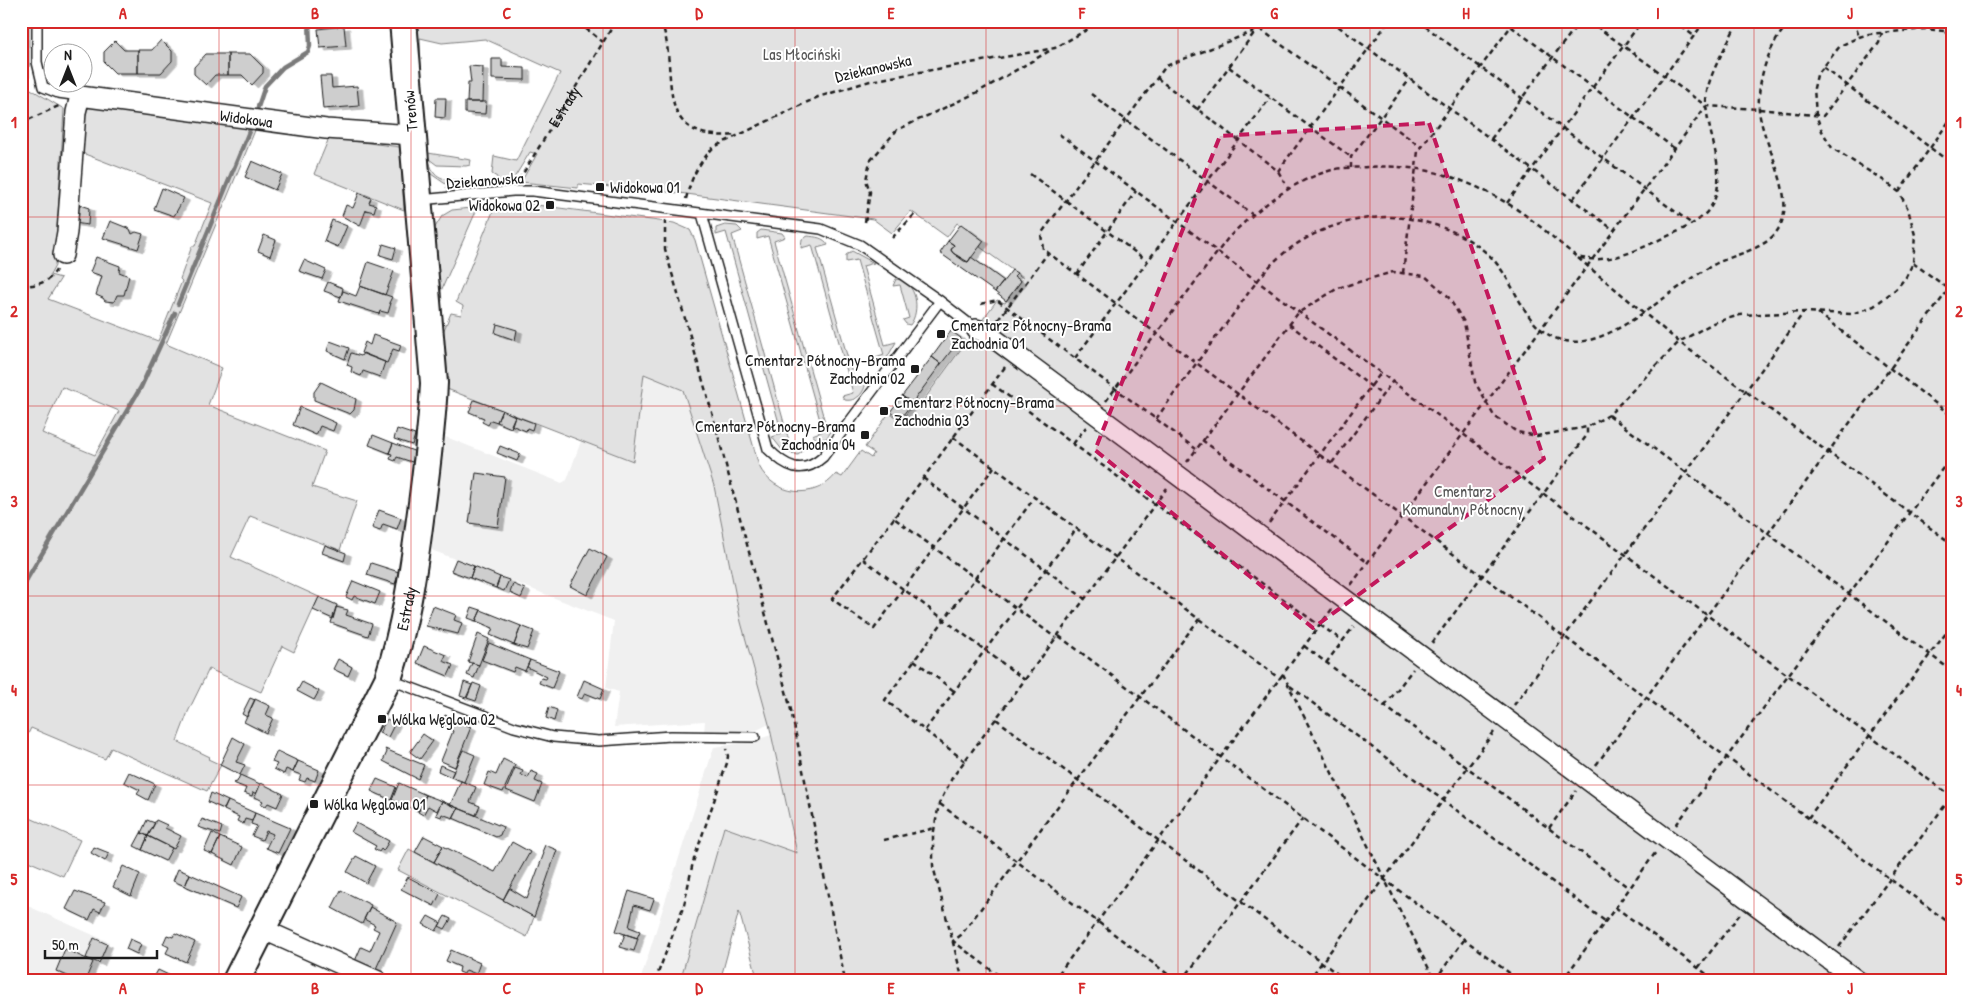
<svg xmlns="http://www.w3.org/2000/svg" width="1973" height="1002" font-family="'Patrick Hand',sans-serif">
  <defs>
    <filter id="shadow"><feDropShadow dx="5.5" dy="3" stdDeviation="0" flood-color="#0004"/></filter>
  </defs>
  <rect width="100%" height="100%" fill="#fff"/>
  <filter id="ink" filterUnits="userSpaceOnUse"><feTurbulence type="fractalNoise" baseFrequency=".02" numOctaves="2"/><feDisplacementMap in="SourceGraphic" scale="10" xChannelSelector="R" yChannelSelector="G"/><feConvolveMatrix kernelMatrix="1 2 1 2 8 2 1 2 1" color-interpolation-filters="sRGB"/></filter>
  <g filter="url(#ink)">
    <!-- built -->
    <path fill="#f0f0f0" d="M644 374 683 390 714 486 741 622 769 724 757 730 725 735 704 732 705 721 614 727 619 692 606 688 614 621 429 549 446 437 562 483 567 480 581 441 633 461Z
      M771 735 797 854 724 827 680 981H640L714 747 750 742Z
      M21 903 109 942 92 981 74 979 73 981H21Z"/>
    <!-- green -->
    <path fill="#e2e2e2" stroke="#7f7f7f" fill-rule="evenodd" d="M21 21H29V88L64 109 55 266 50 275 61 278 48 299 158 341 182 281 180 279 192 246H195L212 203 77 151 87 109 92 106 256 128 166 344 222 368 208 405 325 451 312 487 357 501 340 550 250 516 231 557 319 597 294 652 282 646 261 692 209 669 188 712 177 741 210 757 208 759 221 765 207 791 111 748 105 759 31 728 21 748ZM62 387 119 411 95 455 42 433Z
      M411 21H1952V981H758L739 911 720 981H680L724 827 797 853 769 724 741 622 714 486 683 390 644 374 633 461 447 389 449 378 441 374V337L451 313 461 315 463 306 456 302 494 209H477L441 291 442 301 439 304 434 229 442 216 452 210 521 203 674 223 690 230 695 240 759 466C774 496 815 501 836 474L842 477 861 451 871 458 874 453 865 447 889 413 901 421 912 406 917 409 997 300 1005 303 1023 278 980 247 983 241 957 223 947 237 911 211 892 233 873 219 679 193 578 184V188L521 182 537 154 530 152 511 183H498L497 177 492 174 494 156 516 161 560 73 485 39 442 43 420 38 421 68H418Z
      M421 77 428 153 471 160 470 165 466 166 437 165 429 159C432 179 446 181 463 180L464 187 446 188 447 185 431 174 428 169 418 79Z
      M329 138 400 147 404 210 314 174Z
      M725 225 737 226 742 231 732 235 791 448 802 446V452L798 455 783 451 772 437 782 434 726 232 716 235V228Z
      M761 230 782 233 785 237 774 241 826 426 837 423 826 439H817L812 435 823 431 768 236 757 239V233Z
      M808 236C815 237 824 237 828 245L817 248 855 384 866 381C865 393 856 402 845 400L842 396 853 393 812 245 801 248 802 239Z
      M852 251 874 263 863 266 885 345 896 342 887 358 881 362 873 359 884 355 857 260 846 262V255Z
      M896 279C917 281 921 311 910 325L906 324 903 320 909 318 900 285 893 286Z
      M21 814 80 840 63 876 21 858Z
      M409 849 534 917 527 937 398 870Z"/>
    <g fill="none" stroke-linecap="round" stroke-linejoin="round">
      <!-- stream -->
      <path stroke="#7a7a7a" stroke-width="4.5" d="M258 107 265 86 283 67 308 52 310 46 309 21
        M178 304 250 129
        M21 589 141 387 175 313"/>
    </g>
    <!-- building -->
    <path fill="#cecece" stroke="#1c1c1c" filter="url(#shadow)" d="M344 26 346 46 320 48 318 29Z
      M161 40 172 51V61L161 73H138V50H152Z
      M115 41 124 50H138V73H115L104 62V52Z
      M206 54H228V75H215L206 85 194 74V67Z
      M228 54H250L263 67V73L252 85 242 75H228Z
      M492 59H502V67L525 68V80L492 79Z
      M469 66 483 67 482 102H467L468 83H471Z
      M320 76H331L332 88 357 86 359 106 323 109Z
      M436 98H446L445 118 435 117Z
      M465 102H486L485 114 465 113Z
      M252 161 282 174 275 190 245 177Z
      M162 188 184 198 174 216 154 209Z
      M359 193 371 198 369 203 376 205 374 212 366 210 360 226 342 216 346 205 353 208Z
      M80 205 89 208 88 225 74 223 76 207H80Z
      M332 220 347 226 338 247 324 241Z
      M110 221 130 229 132 234 136 232 143 234 138 249 103 238Z
      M961 224 984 241 968 262 953 253 951 250 954 245 948 241Z
      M264 235 276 240 270 256 258 251Z
      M948 241 954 245 951 250 953 253 964 261 968 262 971 257 1004 281 995 292 940 253Z
      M383 244 396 248 393 259 380 255Z
      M96 257 120 266 119 272 129 276 124 295H117L114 302 105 301 103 298 96 295 102 276 90 272Z
      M304 260 326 270 322 279 299 271Z
      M368 262 394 271 385 295 360 286Z
      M1012 270 1017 273 1014 276 1021 281 1006 301 995 292Z
      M328 282 343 288 341 297 324 291Z
      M360 286 392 297 389 303H391L388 313 380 311 379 314 339 301 343 291 356 296Z
      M497 324 517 330 515 340 495 333Z
      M951 331 961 338 941 364 932 357Z
      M373 335 401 345 399 351 393 349 387 363 361 353 365 342 370 345Z
      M330 341 349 348 345 359 327 351Z
      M351 353 361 356 363 353 385 362 380 377 363 371 361 376 351 372 352 367 347 365Z
      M932 357 941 364 912 403 902 396Z
      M321 382 356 399 354 410 350 414 314 400V392Z
      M902 396 912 403 900 419 890 412Z
      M474 400 502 410 497 422 491 420 488 425 482 422 484 418 469 412Z
      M300 407 336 423 333 431 320 426 316 435 293 425Z
      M502 410 515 416 511 428 497 422Z
      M515 416 534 423 532 430 527 428 526 431 511 425Z
      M397 429 415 435 412 445 394 439Z
      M373 435 393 443 389 453 369 445Z
      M393 443 416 452 412 462 397 457 395 461 390 459 392 454 389 453Z
      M500 446 520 454 517 461 497 453Z
      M476 473 505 477 498 527 469 523Z
      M379 510 401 518 397 529 383 524 380 531 372 528Z
      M325 545 346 553 344 561 322 553Z
      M590 548 607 557 587 595 570 586Z
      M456 559 474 566 470 578 451 571Z
      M371 563 399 572 395 584 367 575Z
      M474 566 500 577 496 588 470 578Z
      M500 577 509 580 504 591 496 588Z
      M353 581 380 592 375 604 354 596 352 600 346 597Z
      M513 584 525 589 521 598 510 593Z
      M319 597 337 605 333 619 313 610Z
      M433 606 456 615 454 620 462 623 458 634 426 626Z
      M336 607 348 610 346 615 372 624 368 636 331 623Z
      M472 607 481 610 476 621 468 618Z
      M481 610 521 626 514 645 490 635 493 628 476 621Z
      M521 626 534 631 527 649 514 645Z
      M478 634 489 639 479 665 468 662Z
      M489 643 530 660 525 671 515 667 513 672 482 660Z
      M424 646 446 655 443 661 453 665 448 676 417 663Z
      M338 659 352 667 348 676 333 669Z
      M530 660 559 671 552 688 539 683 541 678 546 679 547 677 527 667Z
      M472 663 479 665 474 678 467 675Z
      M584 680 604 689 600 699 585 693 582 699 577 697Z
      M302 682 319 691 314 700 297 691Z
      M464 682 472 685 466 698 460 696Z
      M473 683 481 686 476 701 467 698Z
      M250 698 255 700 247 717 242 714Z
      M255 699 270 706 266 715 273 718 266 733 244 722Z
      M549 707 557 710 554 721 546 718Z
      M445 715 471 727 455 767 441 761 453 731 441 725Z
      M387 719 395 723 388 737 379 733Z
      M423 734 433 741 420 759 410 752Z
      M233 737 245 744 236 762 245 765 240 775 220 765Z
      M385 749 424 765 418 779 383 761 387 752Z
      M463 750 475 755 464 782 451 777Z
      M277 751 298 761 293 772 286 769 284 774 274 769 277 764 272 762Z
      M503 759 515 765 503 792 484 785 489 772 496 775Z
      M298 761 319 770 315 781 307 778 305 782 299 780 301 775 293 772Z
      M440 765 454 771 451 777 438 771Z
      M515 768 523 771 521 775 528 778 531 771 538 774 535 781 542 784 535 802 506 790Z
      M129 772 155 784 148 800 137 794 140 790 124 782Z
      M240 775 260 784 256 794 253 792 252 796 244 793 246 788 233 783 237 782Z
      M377 779 396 787 391 800 371 791Z
      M461 781 476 787 470 802 480 806 476 815 450 805Z
      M261 783 283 794 277 807 268 803 266 806 261 804 263 801 255 797Z
      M399 783 426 795 419 811 392 800Z
      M211 793 228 801 224 809 208 802Z
      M426 795 442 801 437 811 428 806 423 815 418 812Z
      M228 801 255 813 252 821 245 819 243 824 237 821 239 817 224 810Z
      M442 801 458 808 453 818 442 814 441 817 436 815Z
      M458 808 503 827 500 835 496 837 453 818Z
      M255 813 290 828 278 853 266 848 273 834 266 831 262 840 252 836 257 826 251 824Z
      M202 819 222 827 220 834 198 827Z
      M147 820 155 823 148 836 141 833Z
      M156 820 167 825 165 828 181 836 174 849 148 836Z
      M356 823 389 841 383 851 381 849 379 852 374 849 376 846 351 832Z
      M141 833 148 836 142 850 134 846Z
      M212 833 220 837 212 854 204 851Z
      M148 836 172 848 165 861 142 850Z
      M424 836 443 846 434 862 415 852Z
      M220 837 242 847 234 865 212 854Z
      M512 842 530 852 503 900 434 862 443 846 495 872Z
      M545 845 557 850 534 917 503 900 509 888 527 899 544 853 542 852Z
      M94 847 109 853 105 861 91 853Z
      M356 856 375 866 366 883 347 872Z
      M123 866 140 874 131 896 113 887Z
      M178 869 190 874 185 886 173 881Z
      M190 874 241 897 236 908 185 886Z
      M408 877 440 894 434 906 401 889Z
      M341 890 371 905 362 924 332 908Z
      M75 891 105 902 100 912 94 909 89 920 66 909Z
      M629 891 654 899 650 910 634 905 629 927 640 931 637 938 616 931Z
      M370 907 397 922 375 971 355 961 361 947 370 951 379 931 373 928 375 925 364 919Z
      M428 916 441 923 436 931 423 924Z
      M445 916 451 919 445 929 439 926Z
      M175 933 195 942 186 962 166 953 169 947 163 944 167 935 173 937Z
      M625 934 638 938 634 951 620 947Z
      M94 938 107 944 99 963 86 958Z
      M130 939 141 944 137 954 126 949Z
      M65 949 93 962 85 981H79L56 971Z
      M451 950 480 963 476 974 466 970 464 974 459 972 460 967 446 961Z
      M158 970 181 981H152Z"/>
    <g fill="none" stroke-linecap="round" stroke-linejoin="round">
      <!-- lane casing -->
      <g stroke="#1c1c1c" stroke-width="12">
        <path id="lane" d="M37 21V62L43 87 58 93 80 96
          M420 200 513 191H533L821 229 860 245 940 301 823 457C802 476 786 467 768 449L702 214
          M940 301 976 329
          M391 680 514 727 553 737 599 741 671 736 755 737"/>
      </g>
      <!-- street casing -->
      <g stroke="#1c1c1c" stroke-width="22">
        <g id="street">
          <path id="s2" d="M63 255 67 232 76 112 80 96 326 129 413 135"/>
          <path d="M976 329 988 334 1858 981"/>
          <path d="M262 929 378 981"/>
        </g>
      </g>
      <!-- secondary casing -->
      <g stroke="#1c1c1c" stroke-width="30">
        <g id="secondary">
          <path id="s3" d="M236 981 388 679C405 627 413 574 420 519 426 474 432 429 434 383L403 21"/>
        </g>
      </g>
      <!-- path -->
      <g stroke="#1c1c1c" stroke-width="2.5" stroke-dasharray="5 4" stroke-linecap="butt">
        <path d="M581 21 585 28 603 42"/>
        <path d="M661 21C681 73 648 142 736 135"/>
        <path d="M1280 21 1166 66 1041 234 1043 249 1952 925"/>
        <path d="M1331 21 1614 230"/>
        <path d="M1418 21 1692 224"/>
        <path d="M1504 21 1674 148"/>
        <path d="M1589 21 1706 106 1759 109 1823 116 1879 43 1882 33"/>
        <path d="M1674 21 1694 36"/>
        <path d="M1854 21 1859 37"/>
        <path d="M1260 29 1421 147"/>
        <path d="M1945 32 1952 37"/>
        <path d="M1229 67 1351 157"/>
        <path d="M1823 67 1952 164"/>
        <path d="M21 76 28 80"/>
        <path d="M1157 78 1278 171 1289 190"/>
        <path d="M1091 94 1253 215"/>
        <path d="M1197 110 1254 33"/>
        <path d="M21 123 61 105"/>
        <path d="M1059 134 1952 797"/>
        <path d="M1491 139 1580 21"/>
        <path d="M1351 168V157L1410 79"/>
        <path d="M1278 171 1389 21"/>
        <path d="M1030 174 1147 261"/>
        <path id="s1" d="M519 180 616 21"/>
        <path d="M1899 192 1952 117"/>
        <path d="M686 199C691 178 699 162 714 147L818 97 870 81 1055 48 1102 21"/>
        <path d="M1573 199 1705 21"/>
        <path d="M1507 203 1642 21"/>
        <path d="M665 220V249L711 409 791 710 845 981"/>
        <path d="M865 222 870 192 866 180 870 161 897 130 978 92 1051 50"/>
        <path d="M892 238 915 214"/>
        <path d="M1578 258 1679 342 1952 544"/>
        <path d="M1913 263 1952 291"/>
        <path d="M1403 273 1418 151 1515 21"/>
        <path d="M1077 274 1136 191"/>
        <path d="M21 286C36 285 48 284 56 270"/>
        <path d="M981 304 997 300 1196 449"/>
        <path d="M1818 313 1952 416"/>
        <path d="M998 320 1048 253"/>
        <path d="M1289 324 1382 395"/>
        <path d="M1075 358 1270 98"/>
        <path d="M1005 367 894 518 1056 638"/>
        <path d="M992 384 1320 626"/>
        <path d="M1106 401 1228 238C1258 208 1294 179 1336 169 1346 167 1357 168 1367 167 1420 164 1459 175 1505 202 1530 216 1554 239 1577 257 1607 264 1631 253 1657 241 1671 234 1686 229 1698 220 1729 198 1717 159 1710 129 1707 115 1704 102 1708 87 1713 67 1729 41 1738 21"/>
        <path d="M1609 415 1952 671"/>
        <path d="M1156 419C1179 387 1202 355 1226 324 1242 303 1257 278 1276 260 1310 229 1358 213 1404 218 1432 222 1461 232 1483 250 1518 277 1519 328 1561 340 1602 352 1654 303 1687 282 1697 275 1707 268 1717 263 1734 255 1759 250 1772 237 1805 205 1762 146 1759 110 1757 78 1769 45 1790 21"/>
        <path d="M953 437 1280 679"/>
        <path d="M1202 440 1367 562"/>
        <path d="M1073 444 1086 427"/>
        <path d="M1187 462 1298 313 1338 288 1393 272 1425 276 1447 295 1464 322 1475 382 1494 416 1517 432 1537 436 1587 427 1609 415 1679 342 1713 323 1740 315 1804 312 1852 314 1874 306 1896 289 1906 277 1913 263 1915 235 1908 209 1899 192 1883 180 1832 148 1822 131 1816 115 1814 88 1817 75 1840 46 1859 37 1869 34 1925 29 1952 32"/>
        <path d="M1332 463 1392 382"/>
        <path d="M923 478 1085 599"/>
        <path d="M894 518 832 599 874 629 994 467"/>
        <path d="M1269 523 1380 374"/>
        <path d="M863 559 1025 680"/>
        <path d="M1351 585 1706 106"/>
        <path d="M1332 609 1283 674 1435 981"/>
        <path d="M1320 625 1343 641"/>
        <path d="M1059 636 1520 981"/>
        <path d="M1432 643 1587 435V427"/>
        <path d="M1304 646 1629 888"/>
        <path d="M914 660 954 691"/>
        <path d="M1326 663 1354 626"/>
        <path d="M1290 686 1605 921"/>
        <path d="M1514 705 1804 312"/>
        <path d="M1385 706 1413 669"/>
        <path d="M996 719 1347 981"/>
        <path d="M925 730 1077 528"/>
        <path d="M965 761 885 700 1035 497"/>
        <path d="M1596 765 1952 285"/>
        <path d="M940 804 1177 981"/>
        <path d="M1808 818 1952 625"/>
        <path d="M1676 825 1952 456"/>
        <path d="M1549 828 1576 791"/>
        <path d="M884 840 935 828"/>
        <path d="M1615 907 1716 981"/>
        <path d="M1839 947 1952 796"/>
        <path d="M1698 968 1740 914"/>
        <path d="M1435 980 1464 940"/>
        <path d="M655 981 684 905 693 862 727 763 728 756 726 749"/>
        <path d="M963 981 933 866V836L939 804 952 778 1167 488"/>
        <path d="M1006 981 953 941 961 935 1199 619"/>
        <path d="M1053 981 1283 674"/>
        <path d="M1182 981 1303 818"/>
        <path d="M1308 981 1494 732"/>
        <path d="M1562 981 1656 852"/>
        <path d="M1815 981 1820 974"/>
        <path d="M1941 981 1952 966"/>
      </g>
      <!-- lane -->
      <use href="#lane" stroke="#fff" stroke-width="9"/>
      <!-- street -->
      <use href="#street" stroke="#fff" stroke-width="19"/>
      <!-- secondary -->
      <use href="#secondary" stroke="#fff" stroke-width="26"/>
    </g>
  </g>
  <!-- marked area -->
  <path fill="#c2185b" fill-opacity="0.2" stroke="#c2185b" stroke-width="4" stroke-dasharray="10 6" stroke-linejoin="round" d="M1429 123 1544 459 1313 628 1095 450 1220 136Z"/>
  <!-- grid -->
  <path fill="none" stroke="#d62828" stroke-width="1" stroke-opacity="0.55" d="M219 21V981M411 21V981M603 21V981M795 21V981M986 21V981M1178 21V981M1370 21V981M1562 21V981M1754 21V981M21 217H1952M21 406H1952M21 596H1952M21 785H1952"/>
  <!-- markers -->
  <g fill="#1c1c1c" stroke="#fff" stroke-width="2">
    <rect x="595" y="182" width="10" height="10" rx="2.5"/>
    <rect x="545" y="200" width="10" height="10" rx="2.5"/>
    <rect x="936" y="329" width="10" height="10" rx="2.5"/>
    <rect x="910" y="364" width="10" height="10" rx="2.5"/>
    <rect x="879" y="406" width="10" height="10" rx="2.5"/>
    <rect x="860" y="430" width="10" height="10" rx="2.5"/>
    <rect x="377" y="714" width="10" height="10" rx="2.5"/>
    <rect x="309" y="799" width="10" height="10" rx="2.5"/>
  </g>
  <g text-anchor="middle" stroke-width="4" stroke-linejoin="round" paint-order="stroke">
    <!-- park labels -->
    <g font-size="16" fill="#575757" stroke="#fff">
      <text x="802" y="60">Las Młociński</text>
      <text x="1463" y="497">Cmentarz<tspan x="1463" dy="18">Komunalny Północny</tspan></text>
    </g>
    <!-- street labels -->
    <g font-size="16" fill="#1c1c1c" stroke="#fff">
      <text transform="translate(873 68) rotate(-13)" y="6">Dziekanowska</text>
      <text dy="6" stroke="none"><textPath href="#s1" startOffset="86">Estrady</textPath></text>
      <text transform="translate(410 111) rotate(-95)" y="6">Trenów</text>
      <text dy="6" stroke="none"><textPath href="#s2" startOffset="328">Widokowa</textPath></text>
      <text transform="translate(485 180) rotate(-4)" y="6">Dziekanowska</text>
      <text dy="6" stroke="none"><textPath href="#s3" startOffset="411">Estrady</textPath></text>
    </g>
    <!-- poi labels -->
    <g font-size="16" fill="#1c1c1c" stroke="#fff" text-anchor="start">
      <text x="610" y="193">Widokowa 01</text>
      <text x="540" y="211" text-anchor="end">Widokowa 02</text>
      <text x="951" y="331">Cmentarz Północny-Brama<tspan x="951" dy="18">Zachodnia 01</tspan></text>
      <text x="905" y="366" text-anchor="end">Cmentarz Północny-Brama<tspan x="905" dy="18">Zachodnia 02</tspan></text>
      <text x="894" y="408">Cmentarz Północny-Brama<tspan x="894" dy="18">Zachodnia 03</tspan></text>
      <text x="855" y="432" text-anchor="end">Cmentarz Północny-Brama<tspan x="855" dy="18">Zachodnia 04</tspan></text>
      <text x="392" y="725">Wólka Węglowa 02</text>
      <text x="324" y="810">Wólka Węglowa 01</text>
    </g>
  </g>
  <!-- margin -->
  <rect width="1973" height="1002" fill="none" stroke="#fff" stroke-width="55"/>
  <!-- north arrow -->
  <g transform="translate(68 68)"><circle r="24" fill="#ffffff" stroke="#a4a4a4"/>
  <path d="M0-4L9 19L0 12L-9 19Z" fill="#1c1c1c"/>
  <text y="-8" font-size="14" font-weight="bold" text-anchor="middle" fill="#1c1c1c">N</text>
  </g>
  <!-- scale -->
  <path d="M45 950v8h112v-8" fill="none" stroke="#1c1c1c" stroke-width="2.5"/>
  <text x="52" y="950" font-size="15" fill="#1c1c1c" stroke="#ffffff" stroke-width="4" paint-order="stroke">50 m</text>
  <rect x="28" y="28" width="1918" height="946" fill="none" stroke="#d62828" stroke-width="2"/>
  <g font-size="16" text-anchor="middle" font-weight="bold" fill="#d62828">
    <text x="123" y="19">A</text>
    <text x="315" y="19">B</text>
    <text x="507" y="19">C</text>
    <text x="699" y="19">D</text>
    <text x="891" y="19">E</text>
    <text x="1082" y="19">F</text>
    <text x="1274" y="19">G</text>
    <text x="1466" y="19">H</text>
    <text x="1658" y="19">I</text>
    <text x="1850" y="19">J</text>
    <text x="14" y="128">1</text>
    <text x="1959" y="128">1</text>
    <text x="14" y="317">2</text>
    <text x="1959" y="317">2</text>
    <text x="14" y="507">3</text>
    <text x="1959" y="507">3</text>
    <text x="14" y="696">4</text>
    <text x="1959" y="696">4</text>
    <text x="14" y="885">5</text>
    <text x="1959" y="885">5</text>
    <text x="123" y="994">A</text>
    <text x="315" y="994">B</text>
    <text x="507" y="994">C</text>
    <text x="699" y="994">D</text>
    <text x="891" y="994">E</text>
    <text x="1082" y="994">F</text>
    <text x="1274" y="994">G</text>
    <text x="1466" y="994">H</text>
    <text x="1658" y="994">I</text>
    <text x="1850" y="994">J</text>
  </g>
</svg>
